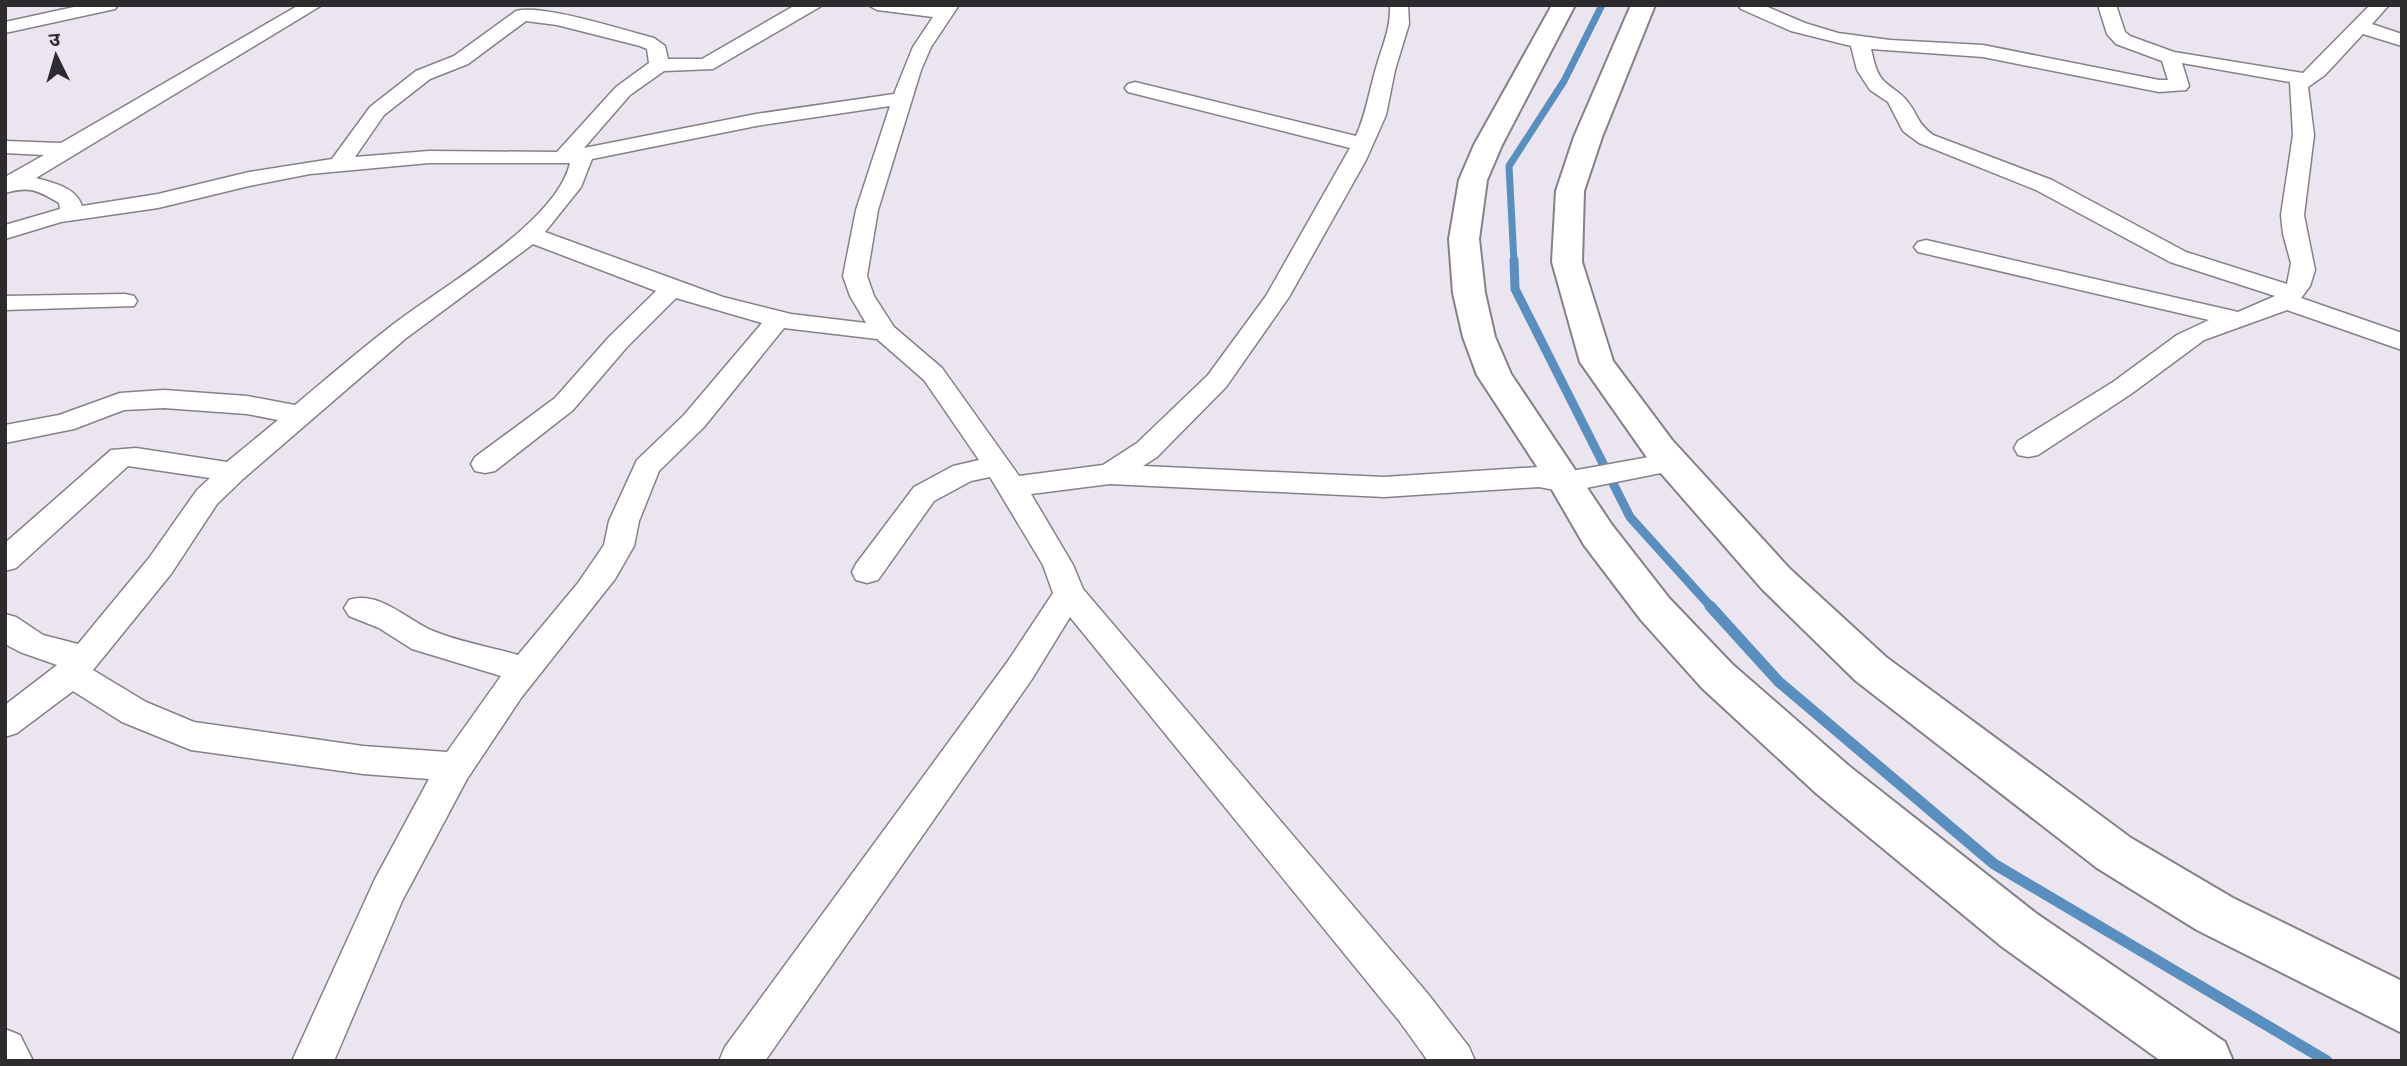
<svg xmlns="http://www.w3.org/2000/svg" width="2407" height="1066" font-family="'Libre Baskerville','Noto Sans Devanagari',serif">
  <rect width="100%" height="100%" fill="#eae5ee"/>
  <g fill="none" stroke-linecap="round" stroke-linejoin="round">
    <!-- stream-far2 -->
    <path stroke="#588fbe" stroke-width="7" d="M1514 262 1509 166 1564 81 1602 5"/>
    <!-- stream-far1 -->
    <path stroke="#588fbe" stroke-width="9" d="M1514 260 1515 289 1630 517 1712 608"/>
    <!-- stream -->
    <path stroke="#588fbe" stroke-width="11" d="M1710 606 1779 682 1994 864 2327 1061"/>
    <!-- street casing -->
    <g stroke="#858189" stroke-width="3">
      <path id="street" d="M83 5H118L115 9 5 33V22Z
        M299 5H322L36 178C53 183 76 187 82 206L158 194 249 172 332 159 370 107 416 71 454 56 516 11C543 4 623 30 654 38L665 46 668 59H702L792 7 823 5 713 69 664 71 630 95 584 148 756 114 894 94 913 47 933 17 877 10 868 5H959L931 47 921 70 878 210 867 276 874 296 894 327 942 368 1019 476 1103 465 1137 443 1208 375 1266 296 1350 148 1128 92 1125 88 1128 84 1135 82 1356 136C1366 114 1369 92 1376 68 1382 46 1391 29 1390 5H1408L1409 24 1395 70 1386 115 1366 160 1289 297 1226 387 1157 457 1143 466 1384 477 1539 467 1566 472 1671 453 1681 455 1685 462 1681 469 1566 492 1539 487 1384 497 1110 484 1031 494 1073 565 1083 589 1428 994 1469 1047 1475 1061H1428L1400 1022 1070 617 1032 679 765 1061H719L725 1047 1008 661 1053 593 1043 565 990 477 971 481 934 501 878 580 867 583 856 580 852 572 856 564 914 487 953 466 979 460 924 380 877 339 784 328 704 427 659 471 639 521 634 546 615 579 521 698 467 779 402 901 334 1061H292L375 879 429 779 363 774 191 750 122 722 73 691 17 733 5 737V705L57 665 20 652 5 644V614L16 617 43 635 78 644 149 558 197 490 210 478 128 466 16 568 5 571V543L111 450 136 448 227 462 278 420 247 414 164 408 124 410 74 429 5 443V425L59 415 120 393 164 390 247 396 295 405C325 380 355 354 386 330 435 290 556 225 570 163H429L310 174 249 186 158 208 61 222 5 239V225L60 209 59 203C37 190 30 186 5 193V177L44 155 5 153V141L61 143ZM526 21 557 25 640 46 647 49 649 63 616 87 557 152 429 151 355 157 384 115 430 79 468 64ZM890 106 856 210 843 276 850 296 866 323 791 314 723 297 545 232 581 187 592 159 756 126ZM533 244 656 291 609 337 555 398 475 457 471 464 475 471 485 473 495 471 573 410 627 347 676 298 762 323 684 415 637 460 609 521 604 545 578 583 518 655C490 647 460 642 433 631 407 620 379 590 349 600L344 608 349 616 379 628 412 649 501 676 447 752 363 746 194 722 146 702 93 670 171 574 217 504 243 479 405 339Z
        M1738 5H1763L1805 23 1838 33 1890 40 1983 45 2159 80H2168L2162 61 2116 44 2107 34 2098 5H2116L2125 32 2130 36 2174 52 2303 73 2370 5H2389L2372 24 2402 34V46L2363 34 2325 75 2308 87 2314 135 2304 215 2315 270 2310 286 2301 298 2402 333V350L2287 310 2204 340 2131 394 2038 455 2028 457 2018 455 2014 448 2018 441 2113 382 2177 335 2209 320 1918 252 1914 247 1918 242 1926 240 2238 312 2275 296 2170 262 2036 190 1919 143 1903 131 1888 102 1870 90 1857 70 1851 46 1791 31 1741 9ZM1871 49 1983 57 2159 92 2186 90 2189 86 2182 63 2290 82 2293 135 2281 215 2283 234 2291 263 2287 284 2186 252 2052 180 1933 135C1916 122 1919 116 1907 101 1901 93 1894 90 1886 83 1876 75 1874 61 1871 49Z
        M125 294 134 296 137 301 134 306 5 310V296Z
        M5 1029 20 1035 33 1061H5Z"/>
    </g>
    <!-- secondary casing -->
    <g stroke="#858189" stroke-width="4">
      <path id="secondary" d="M1552 5H1575L1502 145 1487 180 1479 239 1485 293 1495 337 1511 374 1612 525 1669 598 1732 664 1849 766 2037 914 2225 1042 2233 1061H2161L2001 946 1817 794 1702 688 1641 620 1584 545 1551 488 1477 375 1463 337 1453 293 1449 239 1459 180 1474 145Z
        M1631 5H1655L1602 137 1584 191 1582 262 1613 361 1672 440 1790 569 1886 657 2131 838 2233 898 2402 981V1033L2197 930 2097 868 1856 681 1762 589 1646 456 1580 362 1552 262 1556 191 1574 137Z"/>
    </g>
    <!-- street -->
    <use href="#street" fill="#fff" fill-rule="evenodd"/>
    <!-- secondary -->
    <use href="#secondary" fill="#fff" fill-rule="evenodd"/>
  </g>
  <!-- border -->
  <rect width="2407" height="1066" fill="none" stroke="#2d2b2e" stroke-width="14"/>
  <!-- north arrow -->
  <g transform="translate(56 56) rotate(355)" stroke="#eae5ee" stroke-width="5" paint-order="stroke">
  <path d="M0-5L12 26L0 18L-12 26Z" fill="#2d2b2e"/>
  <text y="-10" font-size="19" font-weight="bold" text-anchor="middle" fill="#2d2b2e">उ</text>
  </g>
</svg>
